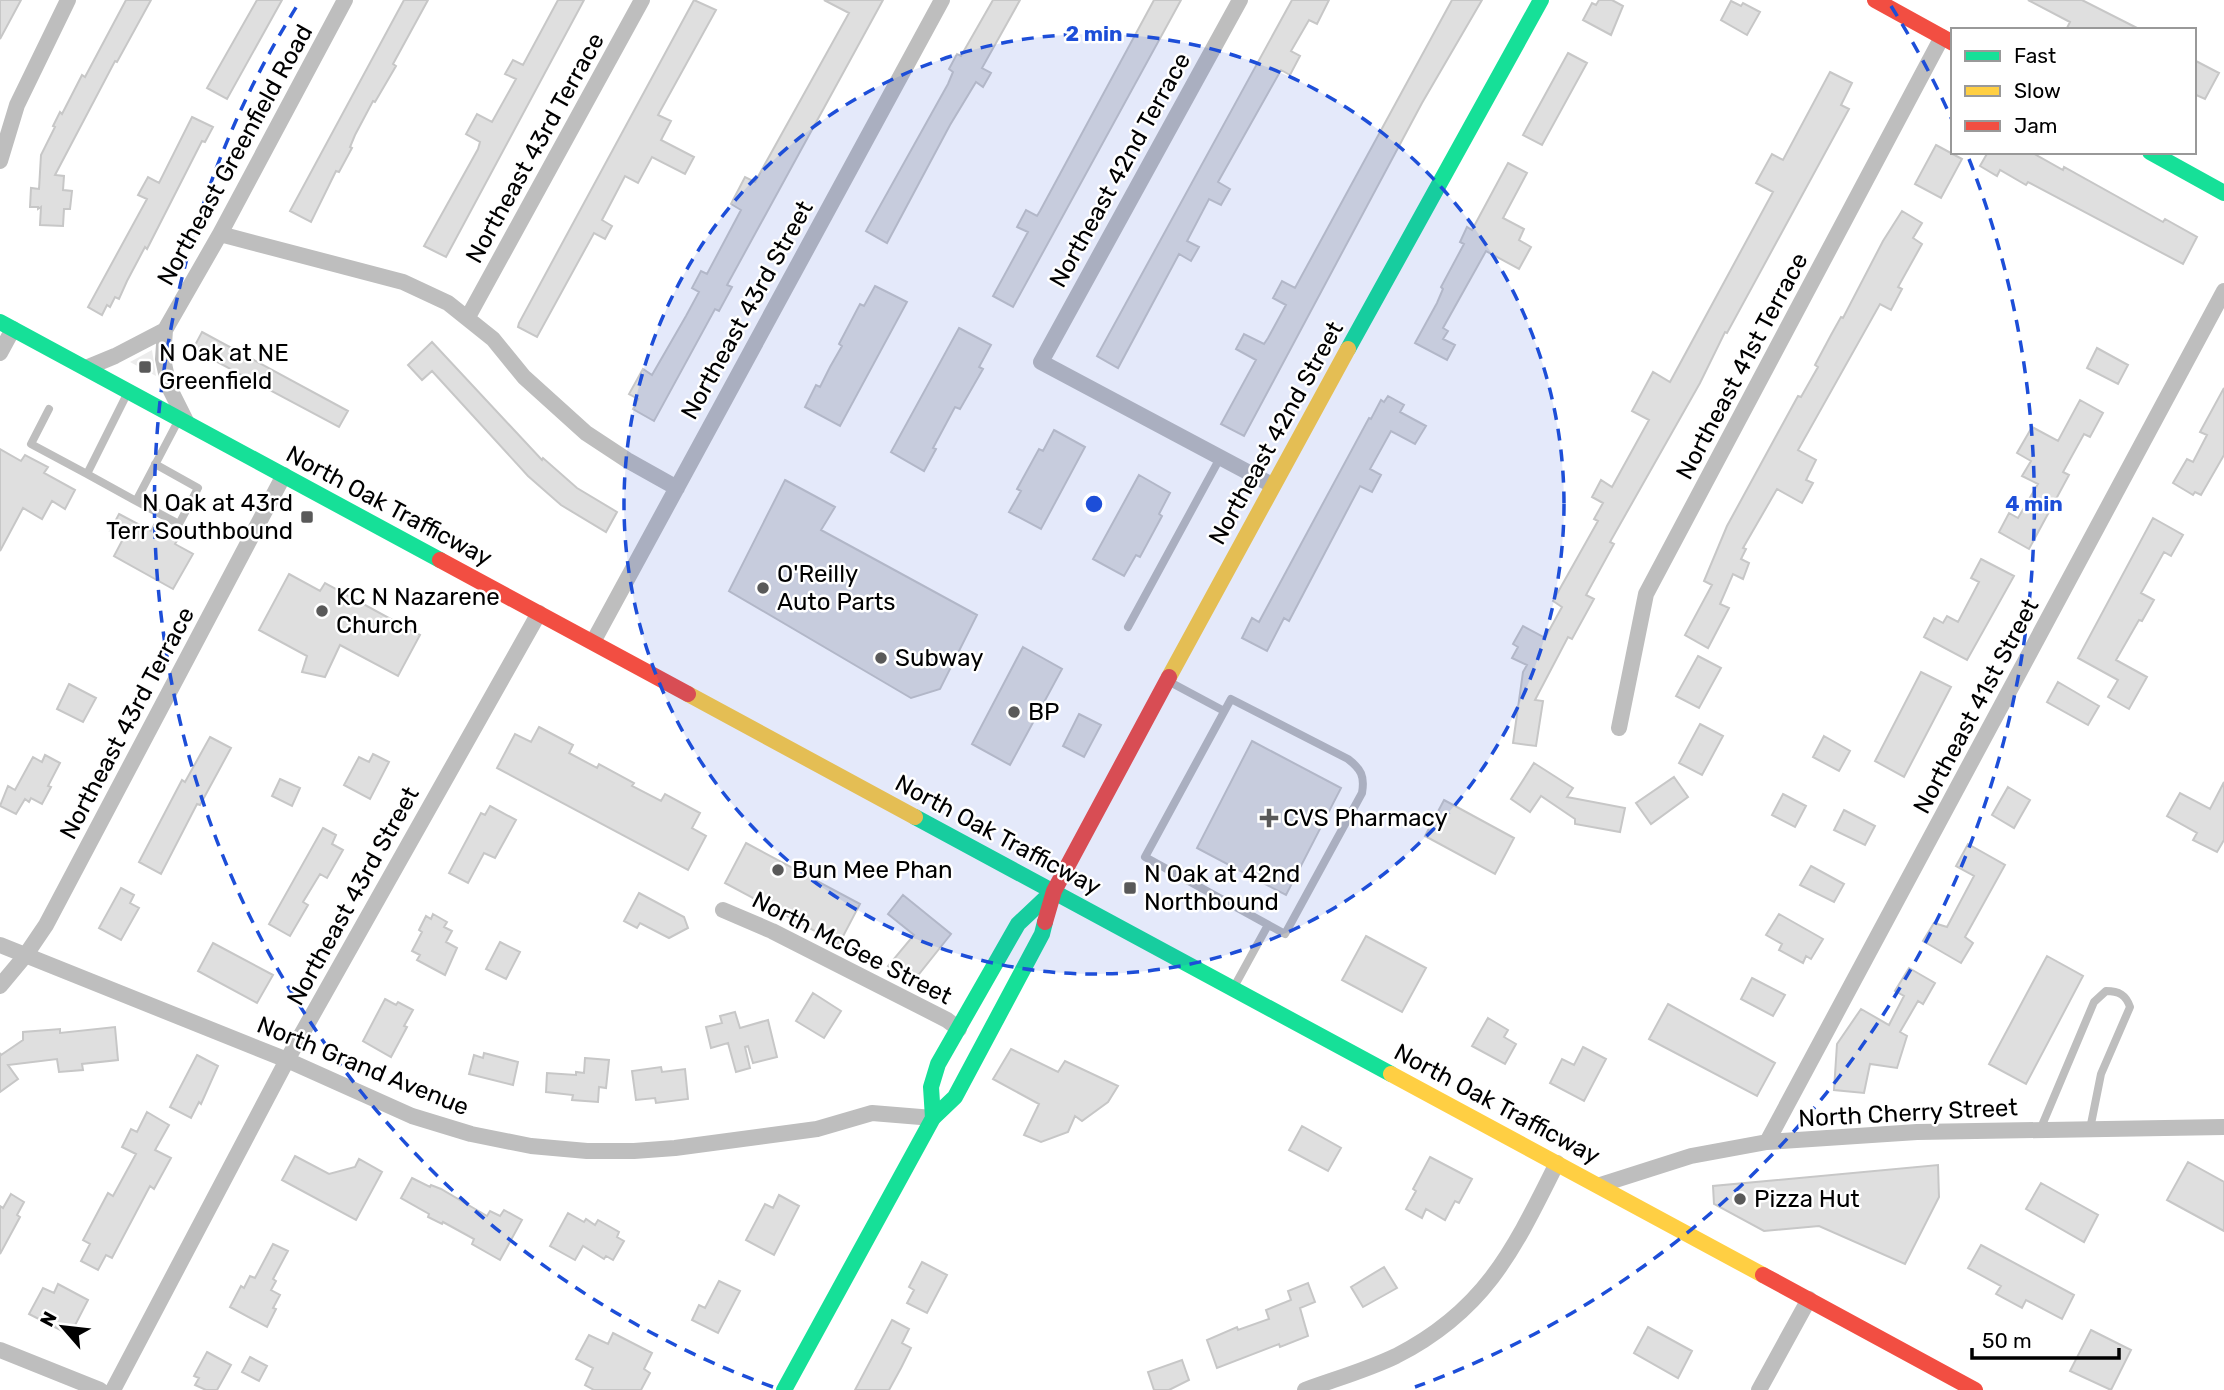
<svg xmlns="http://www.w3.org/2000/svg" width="2224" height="1390" font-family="Rubik,sans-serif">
  <rect width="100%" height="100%" fill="#fff"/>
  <!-- green -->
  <path fill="#ececec" d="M152 350 156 376 130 362Z"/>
  <!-- building -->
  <path fill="#dfdfdf" stroke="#c7c7c7" stroke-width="2" d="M0 0H21L0 39Z
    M126 0H151L117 62 115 61 55 175 64 176 63 190 72 191 70 209H64L63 226 40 225 41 207 38 209V207H30L31 188 39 189 41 155 55 127 53 126 60 112 62 114 82 75 85 77Z
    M257 0H282L227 99 207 88Z
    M404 0H428L393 64 396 66 375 102 373 101 355 135 350 147 352 148 339 172 336 171 311 222 290 211Z
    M558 0H584L446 257 424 246 478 149 480 142 466 134 477 114 492 122 516 79 505 74 513 60 523 65Z
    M694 0 716 10 658 115 671 121 661 140 694 157 685 174 652 157 638 183 625 176 602 220 612 226 605 239 594 233 537 337 518 327 519 323Z
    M824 0H883L727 285 732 287 719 311 715 309 654 421 633 409 638 399 629 394 643 369 652 375 686 316 699 292 692 288 701 271 707 274 741 210 731 204 745 177 755 182 849 13Z
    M993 0H1020L982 68 991 73 983 87 976 82 950 125 887 243 866 231 948 84 953 72 949 69 957 54 961 56Z
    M1154 0H1181L1013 307 993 296 1028 232 1017 227 1026 210 1037 216 1040 211Z
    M1292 0H1329L1317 24 1309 20 1291 51 1300 56 1290 75 1281 70 1218 182 1230 189 1221 205 1209 199 1187 241 1199 247 1191 261 1179 254 1118 368 1097 356Z
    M1452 0H1482L1422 103 1244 436 1221 424 1256 360 1236 349 1244 334 1264 344 1268 338 1286 305 1273 298 1282 281 1295 288Z
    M1599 0H1612L1623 6 1611 35 1583 20 1592 3 1596 5Z
    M2028 0H2082L2141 30H2066L2070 22Z
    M1731 1 1741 6 1743 3 1760 12 1747 35 1721 20Z
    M1568 53 1587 63 1542 145 1523 135Z
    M2194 60 2219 73 2205 99 2194 94Z
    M1830 72 1852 83 1841 105 1849 109 1727 333 1725 332 1700 383 1610 542 1614 544 1586 595 1594 599 1572 639 1568 637 1535 700 1543 701 1536 746 1513 743 1523 672 1527 665 1512 658 1518 647 1513 644 1523 626 1545 638 1562 607 1553 601 1598 521 1594 519 1603 503 1592 497 1601 480 1612 487 1649 420 1632 411 1653 372 1670 382 1773 192 1756 183 1772 154 1783 160Z
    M192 117 213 127 205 142 202 141 147 249 145 247 127 281 119 299 115 297 110 307 107 305 102 315 88 307 147 199 138 195 148 177 159 183Z
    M1936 145 1962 159 1941 198 1915 184Z
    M1988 152H2031L2063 170 2064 167 2163 222 2165 219 2197 237 2183 264 2028 182 2026 185 2000 170 1997 176 1980 166Z
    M1508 163 1527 173 1503 218 1524 229 1519 240 1531 247 1519 269 1486 251 1443 328 1448 331 1443 339 1455 345 1447 360 1415 343 1437 303 1443 289 1441 287 1464 244 1460 242 1467 227 1472 230Z
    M1902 211 1922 223 1913 238 1922 244 1898 287 1902 289 1891 310 1880 304 1798 450 1816 460 1806 480 1813 483 1802 503 1777 489 1743 548 1746 549 1741 559 1749 563 1743 579 1733 574 1720 604 1729 608 1708 648 1685 635 1712 585 1704 581 1727 526 1798 396 1801 397 1818 367 1815 365 1831 335 1841 317 1843 318 1883 241Z
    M875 286 907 302 840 426 805 407 816 385 820 387 830 367 842 346 839 344 860 304 864 306Z
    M959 328 991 345 979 367 983 369 960 409 955 407 933 448 936 449 924 471 891 452Z
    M202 332 348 411 339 427 193 349Z
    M432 342 542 460 543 458 577 488 617 512 606 532 561 505 528 476 432 371 422 380 408 365Z
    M2097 348 2128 365 2118 384 2087 368Z
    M2224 388V455L2201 495 2195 492 2193 495 2173 483 2187 459 2193 462 2207 435 2200 432Z
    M1388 396 1404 405 1400 412 1426 426 1415 444 1391 431 1370 469 1381 475 1372 492 1360 486 1289 621 1284 618 1267 651 1242 638 1252 618 1259 622 1369 418 1371 419 1381 400 1384 402Z
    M2080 400 2103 413 2090 437 2084 434 2063 472 2069 475 2029 549 1999 532 2009 513 2018 518 2038 484 2022 476 2031 461 2017 453 2032 427 2058 441Z
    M1054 430 1085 447 1041 529 1009 512 1021 491 1017 489 1039 449 1043 451Z
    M0 449 21 461 25 455 48 467 44 473 75 490 65 509 52 501 42 519 23 508 0 551Z
    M1139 475 1170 493 1159 514 1162 516 1140 557 1136 555 1124 576 1093 559Z
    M785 480 835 507 821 530 977 615 940 689 911 698 729 591Z
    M119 514 151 531 154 525 178 539 175 544 193 554 173 589 114 556 123 539 110 531Z
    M2153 518 2183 535 2171 556 2164 552 2141 593 2154 600 2142 621 2139 620 2116 660 2147 677 2129 709 2108 697 2118 680 2078 658Z
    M1981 559 2014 576 1967 660 1924 637 1934 618 1943 623 1947 616 1958 622 1979 582 1971 578Z
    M289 574 320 591 325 583 420 635 398 676 340 645 325 677 302 672 307 656 259 630Z
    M1023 647 1062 669 1010 765 972 744Z
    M1698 656 1721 668 1699 708 1676 696Z
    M1921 672 1951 687 1904 777 1875 761Z
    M2058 682 2099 706 2088 725 2047 702Z
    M69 684 96 698 83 722 57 709Z
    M1079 714 1101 725 1084 757 1063 746Z
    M1700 724 1723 736 1702 775 1679 763Z
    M539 727 573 745 569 753 597 768 599 764 634 783 632 786 661 801 665 794 700 813 692 828 706 836 688 870 497 768 515 734 531 742Z
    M1824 736 1850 751 1839 771 1813 757Z
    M210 737 231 748 200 805 197 804 161 874 139 862 182 780 185 782Z
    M1252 741 1341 788 1286 895 1197 848Z
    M373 754 389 762 370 799 344 785 359 757 369 762Z
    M45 755 60 763 48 786 51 787 42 804 31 798 29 802 25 799 16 814 0 806 8 786 15 790 33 757 42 762Z
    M1534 763 1573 788 1567 797 1625 808 1620 832 1575 824V819L1541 796 1530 812 1511 799Z
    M1674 777 1688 797 1651 824 1636 803Z
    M280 779 300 788 292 806 272 796Z
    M2224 782V840L2217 852 2193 840 2197 833 2167 816 2180 793 2210 809Z
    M2008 787 2030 800 2014 828 1992 815Z
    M1783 794 1806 806 1795 827 1772 815Z
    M1444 800 1514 838 1495 874 1425 836Z
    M490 806 516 820 495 858 484 853 468 883 449 873 481 813 485 815Z
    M1844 810 1875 826 1865 845 1834 830Z
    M323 828 336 835 332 844 343 850 327 878 320 874 303 902 308 905 290 936 269 924Z
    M746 843 860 904 839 944 725 883Z
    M1968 844 2005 865 1965 937 1973 943 1961 963 1923 941 1934 923 1947 927 1974 876 1956 866Z
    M1811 866 1844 884 1834 902 1800 885Z
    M121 888 134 895 130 903 139 908 121 940 99 928Z
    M639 893 684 917 688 928 669 938 640 923 637 928 624 921Z
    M903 895 951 934 911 984 888 966 914 935 888 914Z
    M433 914 447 922 444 927 452 931 446 942 457 948 445 975 417 960 420 955 412 951 422 932 419 930 426 916 431 919Z
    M1779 914 1823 939 1811 959 1806 956 1803 963 1779 950 1782 944 1766 935Z
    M1366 936 1426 968 1402 1012 1342 980Z
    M500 942 520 952 506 979 486 969Z
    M213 943 273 975 257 1003 198 971Z
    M2047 956 2083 976 2026 1084 1989 1064Z
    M1909 968 1935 983 1923 1004 1918 1001 1900 1032 1907 1036 1897 1068 1870 1064 1864 1093 1834 1090 1837 1044 1861 1009 1889 1025 1904 996 1895 991Z
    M1752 978 1785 995 1773 1016 1741 999Z
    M813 993 841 1011 824 1038 796 1021Z
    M385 999 396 1005 398 1002 413 1010 404 1026 407 1027 391 1057 363 1041Z
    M1668 1004 1775 1063 1757 1096 1649 1039Z
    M735 1012 740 1028 768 1020 777 1057 753 1063 748 1046 745 1047 750 1068 736 1072 728 1043 711 1048 706 1027 722 1023 720 1016Z
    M1488 1018 1508 1030 1504 1037 1516 1044 1505 1064 1472 1046Z
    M115 1027 118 1060 82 1064 83 1070 59 1072 57 1059 8 1065 18 1079 0 1092V1053L1 1055 23 1040V1032L60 1029V1033Z
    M1583 1047 1606 1059 1584 1101 1550 1083 1562 1059 1574 1065Z
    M1011 1049 1058 1072 1065 1061 1118 1086 1108 1102 1082 1121 1075 1116 1068 1132 1041 1142 1024 1135 1039 1104 993 1079Z
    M484 1053 518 1062 513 1085 469 1074 474 1055 483 1058Z
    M197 1055 218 1066 201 1104 199 1102 191 1118 170 1107Z
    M585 1058 609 1060 606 1088 599 1087 598 1102 572 1100 573 1095 546 1092 547 1073 576 1075V1072L584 1073Z
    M661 1067 662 1072 685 1069 688 1099 656 1103 655 1098 636 1100 632 1071Z
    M147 1112 169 1125 155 1150 171 1158 154 1189 150 1186 112 1258 106 1255 98 1270 81 1261 90 1244 83 1240 108 1193 113 1196 136 1154 122 1147 131 1129 137 1132Z
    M1302 1126 1341 1148 1328 1171 1289 1150Z
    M295 1156 329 1174 355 1167 359 1159 382 1172 356 1220 282 1180Z
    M1430 1157 1472 1179 1459 1203 1455 1201 1445 1220 1426 1209 1422 1218 1406 1209 1416 1191 1413 1189Z
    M2188 1162 2224 1182V1231L2167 1200Z
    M1938 1165 1939 1197 1905 1264 1819 1226 1764 1231 1714 1204 1713 1186Z
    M412 1178 430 1187 431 1185 441 1189 487 1216 490 1211 500 1216 504 1210 522 1220 500 1260 472 1244 474 1239 443 1222 442 1224 428 1217 429 1214 401 1198Z
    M2041 1183 2098 1215 2084 1242 2026 1209Z
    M11 1194 24 1202 17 1215 20 1217 0 1254V1206L3 1208Z
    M779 1195 799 1206 774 1255 746 1240 765 1204 773 1208Z
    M568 1213 584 1222 586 1219 595 1225 598 1220 619 1232 617 1237 624 1241 613 1260 606 1256 604 1259 583 1246 575 1260 550 1246Z
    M273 1244 288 1251 273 1279 276 1281 271 1290 280 1295 273 1308 276 1309 267 1327 230 1307 241 1286 244 1288 250 1276 255 1278Z
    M1981 1245 2074 1295 2062 1319 2026 1300 2022 1308 1996 1294 2001 1286 1968 1268Z
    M922 1262 947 1275 927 1313 907 1303 914 1290 909 1287Z
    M1384 1267 1397 1288 1363 1307 1351 1287Z
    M719 1281 740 1291 718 1333 692 1320 699 1305 705 1308Z
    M1308 1283 1315 1302 1300 1308 1308 1336 1280 1347 1279 1344 1217 1368 1207 1340 1237 1327 1238 1330 1269 1319 1266 1310 1291 1300 1288 1291Z
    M58 1284 88 1300 70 1335 29 1314 43 1288 54 1293Z
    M892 1320 909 1329 902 1343 911 1348 901 1368 889 1390H855Z
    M1648 1327 1692 1351 1678 1378 1634 1353Z
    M2091 1330 2131 1350 2111 1390 2070 1371Z
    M613 1333 652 1353 644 1369 650 1373 641 1390H594L585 1385 593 1368 576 1359 589 1335 608 1344Z
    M207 1352 231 1365 217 1390H206L195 1385 199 1378 194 1376Z
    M250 1357 267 1366 259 1381 242 1372Z
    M1182 1360 1189 1380 1169 1390H1154L1148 1372Z"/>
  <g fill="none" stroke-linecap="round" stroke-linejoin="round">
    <!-- lane -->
    <path stroke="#bebebe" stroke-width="8" d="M49 409 31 444 87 474 127 394
      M87 474 136 501 177 423
      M136 501 179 524 198 488 155 464
      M1128 627 1220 458
      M1168 681 1224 711
      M1231 699 1348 759C1361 769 1365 776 1362 793L1285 934 1145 857Z
      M1234 987 1268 925
      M2040 1130 2094 1002 2106 991C2119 991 2126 995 2130 1007L2101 1074 2090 1129"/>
    <!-- street -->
    <path stroke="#bebebe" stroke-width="16" d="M1240 0 1041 362 1272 485
      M0 161 17 105 68 0
      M220 234 403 282 448 303 493 339 524 377 586 433 627 460 677 488
      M468 317 642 0
      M0 353 13 329
      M86 368 115 356 165 330
      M186 421 169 387 163 359 165 330 220 234 345 0
      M593 642 942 0
      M1619 728 1646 594 1942 37
      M723 910 772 931 947 1020 959 1029
      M0 945 287 1060 412 1116 471 1134 531 1146 587 1151H634L675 1148 817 1129 872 1113 933 1118
      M0 986 25 956 46 925 284 475
      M1767 1142 2224 291
      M1600 1185 1691 1156 1767 1142 1917 1132 2224 1127
      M0 1350 100 1390
      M113 1390 287 1060 539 613
      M1305 1390C1335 1379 1367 1370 1396 1356 1486 1310 1514 1249 1557 1163
      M1759 1390 1809 1299"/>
    <!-- fast -->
    <path stroke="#16e098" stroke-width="16" d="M2150 152 2224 193
      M0 322 440 560
      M1348 349 1541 0
      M915 817 1391 1074
      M933 1118 931 1087 938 1064 1018 924 1053 891
      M784 1390 933 1118 955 1097 1042 934 1045 922"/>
    <!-- slow -->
    <path stroke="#ffcf43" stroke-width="16" d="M1169 677 1348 349
      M688 694 915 817
      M1391 1074 1763 1275"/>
    <!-- jam -->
    <path stroke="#f24e42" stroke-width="16" d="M1875 0 1953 43
      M440 560 688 694
      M1045 922 1054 891 1169 677
      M1763 1275 1975 1390"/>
  </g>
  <!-- distance rings -->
  <circle cx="1094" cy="504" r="470" fill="#1d4ed8" fill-opacity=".12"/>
  <g fill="none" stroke="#1d4ed8" stroke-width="3.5" stroke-dasharray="12 9">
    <circle cx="1094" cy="504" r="470"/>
    <path d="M773 1387A940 940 0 0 1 297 6M1891 6A940 940 0 0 1 1953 122M1969 159A940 940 0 0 1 1415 1387"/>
  </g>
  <!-- markers -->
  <g fill="#595959" stroke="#fff" stroke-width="2.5">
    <rect x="138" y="360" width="14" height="14" rx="3.5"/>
    <rect x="300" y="510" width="14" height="14" rx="3.5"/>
    <circle cx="763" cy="588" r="7"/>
    <circle cx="322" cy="611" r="7"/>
    <circle cx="881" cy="658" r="7"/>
    <circle cx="1014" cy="712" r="7"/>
    <path d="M1265.5 807.5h7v7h7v7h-7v7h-7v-7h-7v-7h7z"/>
    <circle cx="778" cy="870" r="7"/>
    <rect x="1123" y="881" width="14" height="14" rx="3.5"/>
    <circle cx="1740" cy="1199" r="7"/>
  </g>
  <g text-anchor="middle" stroke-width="5" stroke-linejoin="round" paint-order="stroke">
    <!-- street labels -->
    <g font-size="24" fill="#000" stroke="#fff">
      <text transform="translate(535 148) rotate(-61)" y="8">Northeast 43rd Terrace</text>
      <text transform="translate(235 155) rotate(-61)" y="8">Northeast Greenfield Road</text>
      <text transform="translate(1120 170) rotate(-61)" y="8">Northeast 42nd Terrace</text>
      <text transform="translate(747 310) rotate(-61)" y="8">Northeast 43rd Street</text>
      <text transform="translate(1742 366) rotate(-62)" y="8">Northeast 41st Terrace</text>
      <text transform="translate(1276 433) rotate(-61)" y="8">Northeast 42nd Street</text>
      <text transform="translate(389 506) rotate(28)" y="8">North Oak Trafficway</text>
      <text transform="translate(1976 706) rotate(-62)" y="8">Northeast 41st Street</text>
      <text transform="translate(127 723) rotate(-62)" y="8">Northeast 43rd Terrace</text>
      <text transform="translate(998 835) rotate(28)" y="8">North Oak Trafficway</text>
      <text transform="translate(353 896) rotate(-61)" y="8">Northeast 43rd Street</text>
      <text transform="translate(852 948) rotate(27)" y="8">North McGee Street</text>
      <text transform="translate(363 1066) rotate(22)" y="8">North Grand Avenue</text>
      <text transform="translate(1497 1104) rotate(28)" y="8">North Oak Trafficway</text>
      <text transform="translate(1908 1113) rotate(-3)" y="8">North Cherry Street</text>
    </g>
    <!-- poi labels -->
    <g font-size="24" fill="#000" stroke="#fff" text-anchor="start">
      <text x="159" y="361">N Oak at NE<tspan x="159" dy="28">Greenfield</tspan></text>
      <text x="293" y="511" text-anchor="end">N Oak at 43rd<tspan x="293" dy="28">Terr Southbound</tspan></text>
      <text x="777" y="582">O'Reilly<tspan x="777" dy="28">Auto Parts</tspan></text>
      <text x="336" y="605">KC N Nazarene<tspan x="336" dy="28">Church</tspan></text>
      <text x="895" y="666">Subway</text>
      <text x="1028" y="720">BP</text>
      <text x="1283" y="826">CVS Pharmacy</text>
      <text x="792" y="878">Bun Mee Phan</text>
      <text x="1144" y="882">N Oak at 42nd<tspan x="1144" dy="28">Northbound</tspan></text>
      <text x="1754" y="1207">Pizza Hut</text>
    </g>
  </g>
  <circle cx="1094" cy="504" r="10" fill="#1d4ed8" stroke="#fff" stroke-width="3.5"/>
  <g font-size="21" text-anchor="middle" font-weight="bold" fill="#1d4ed8" stroke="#fff" stroke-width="5" stroke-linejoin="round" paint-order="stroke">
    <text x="1094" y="41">2 min</text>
    <text x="2034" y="511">4 min</text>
  </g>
  <!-- legend -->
  <rect x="1951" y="28" width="245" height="126" fill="#ffffff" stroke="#999999" stroke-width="2"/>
  <rect x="1965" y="51" width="35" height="10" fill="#16e098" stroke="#999999" stroke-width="2"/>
  <text x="2014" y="63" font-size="21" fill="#000000">Fast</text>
  <rect x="1965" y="86" width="35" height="10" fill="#ffcf43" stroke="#999999" stroke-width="2"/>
  <text x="2014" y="98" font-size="21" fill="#000000">Slow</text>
  <rect x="1965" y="121" width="35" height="10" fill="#f24e42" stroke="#999999" stroke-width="2"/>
  <text x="2014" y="133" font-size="21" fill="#000000">Jam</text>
  <!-- north arrow -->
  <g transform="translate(63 1327) rotate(298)" stroke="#ffffff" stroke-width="5" paint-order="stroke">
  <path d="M0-5L12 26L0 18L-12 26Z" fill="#000000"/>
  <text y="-10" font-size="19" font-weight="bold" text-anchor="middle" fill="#000000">N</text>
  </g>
  <!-- scale -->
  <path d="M1972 1348v10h147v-10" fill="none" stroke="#000000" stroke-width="3.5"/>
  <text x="1982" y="1348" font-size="21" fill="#000000" stroke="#ffffff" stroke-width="5" paint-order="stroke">50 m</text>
</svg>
